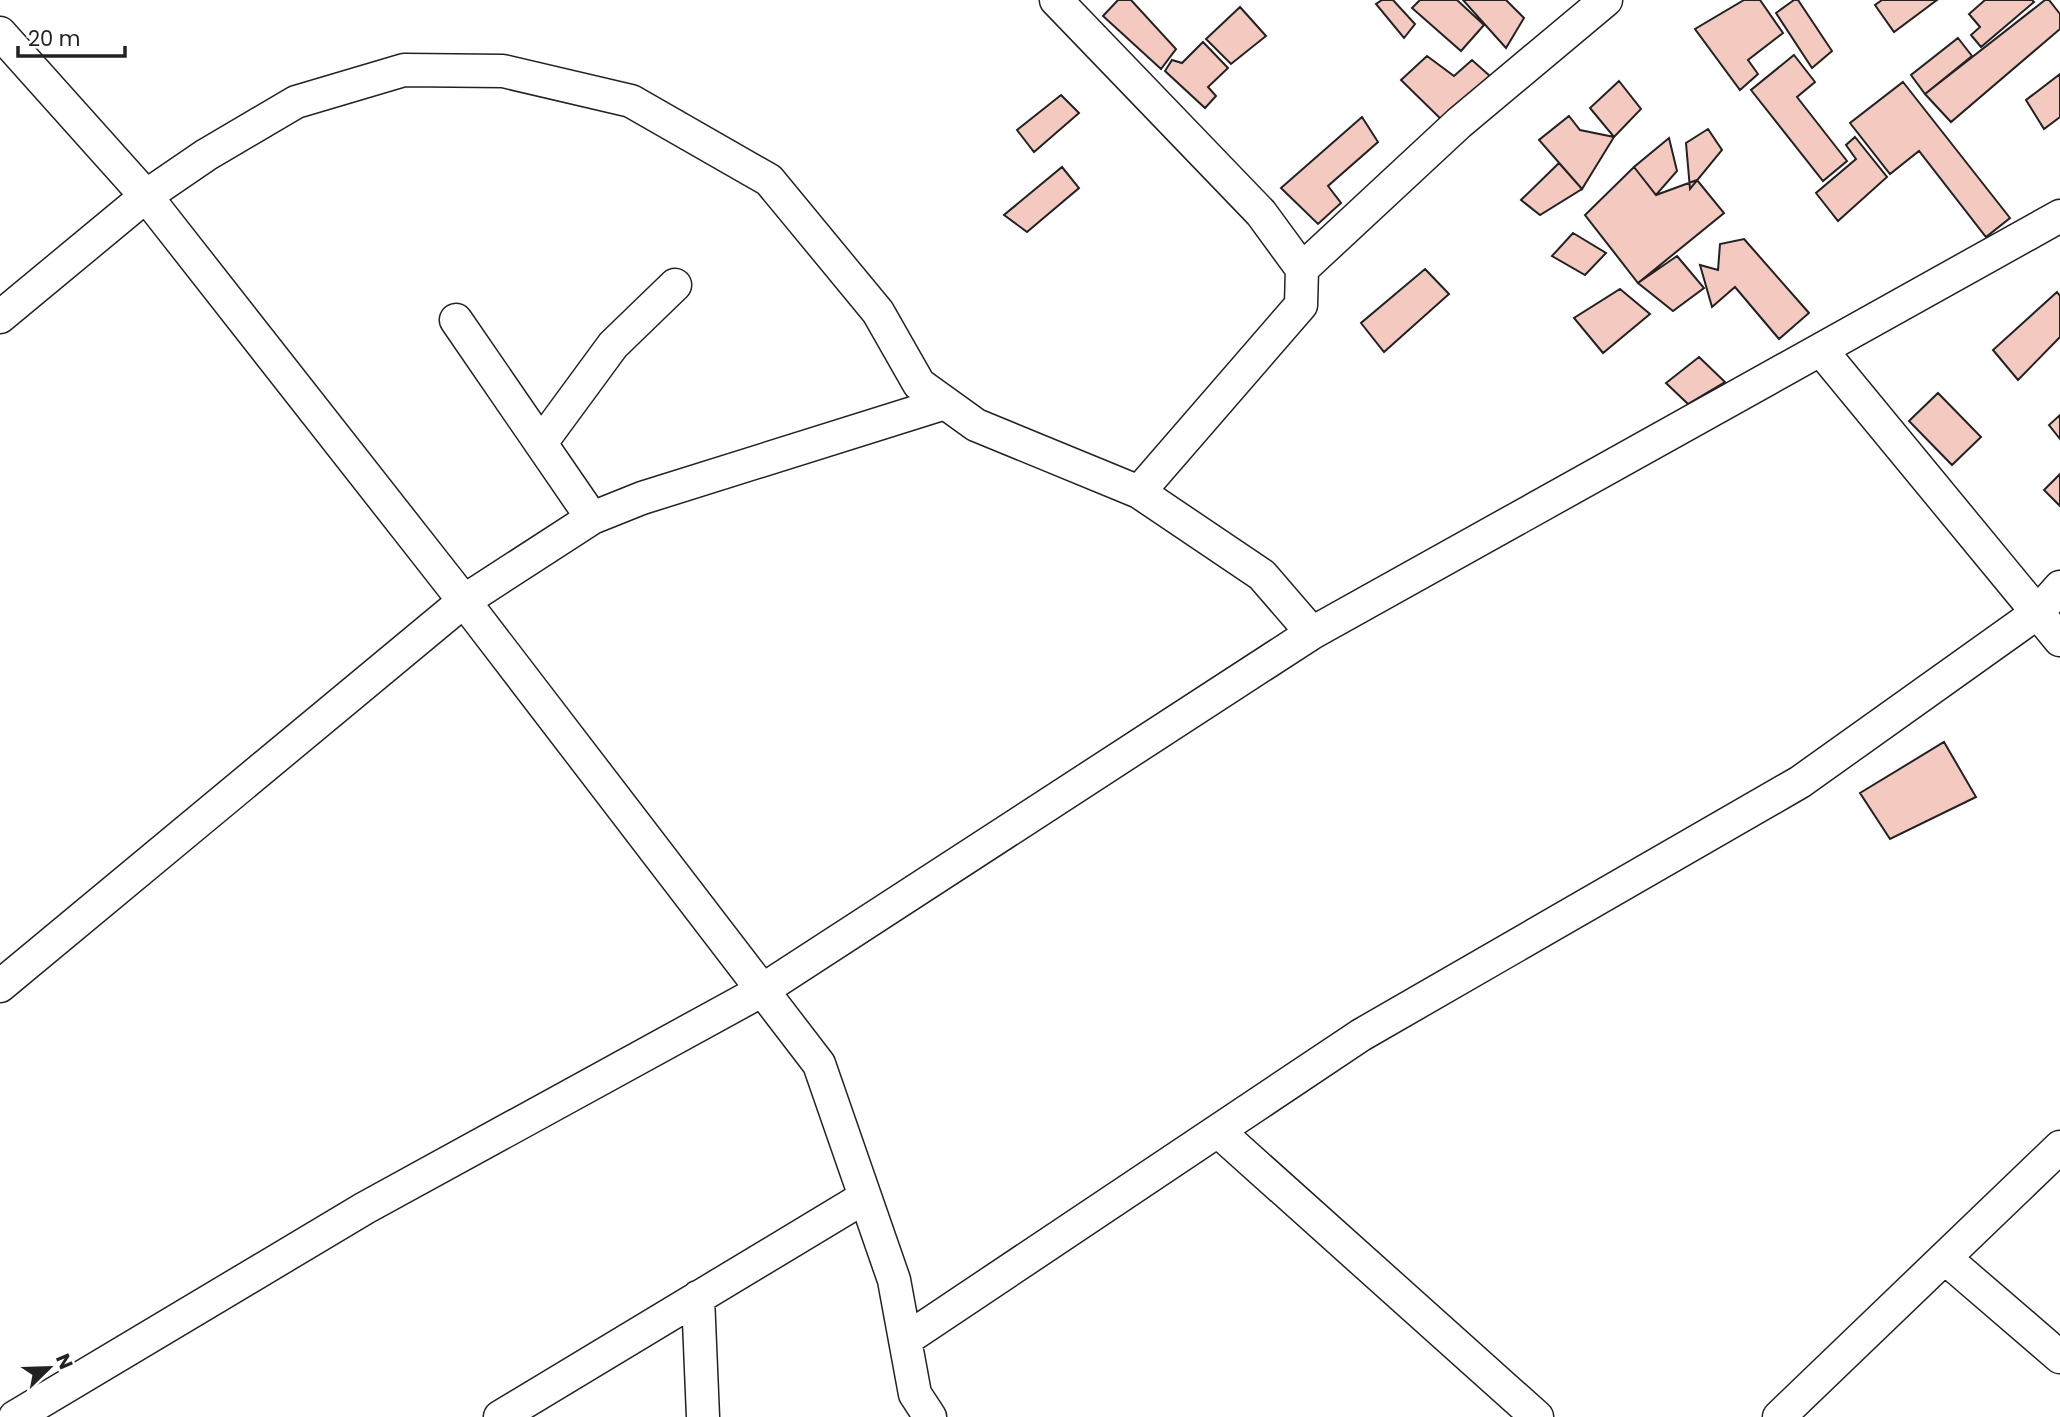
<svg xmlns="http://www.w3.org/2000/svg" width="2060" height="1417" font-family="Poppins,sans-serif">
  <rect width="100%" height="100%" fill="#fff"/>
  <!-- building -->
  <path fill="#f3c9c0" stroke="#222" stroke-width="2" d="M1118 0H1131L1176 49 1161 69 1103 16Z
    M1382 0H1393L1415 24 1404 38 1376 4Z
    M1420 0H1457L1484 25 1461 51 1412 8Z
    M1463 0H1506L1524 18 1506 48Z
    M1744 0H1760L1783 33 1748 60 1758 74 1740 90 1695 29Z
    M1794 0H1798L1832 51 1812 68 1776 13Z
    M1882 0H1937L1894 32 1875 5Z
    M1985 0H2032L2034 2 1981 47 1971 35 1980 27 1969 14Z
    M2045 0H2049L2060 14V29L1951 122 1925 94Z
    M1240 7 1266 36 1231 64 1206 39Z
    M1958 38 1972 56 1925 94 1911 75Z
    M1203 42 1228 68 1208 87 1216 96 1205 108 1165 71 1172 60 1182 63Z
    M1794 55 1815 82 1797 97 1847 161 1823 181 1751 90Z
    M1427 56 1454 76 1472 60 1500 85 1449 127 1401 80Z
    M2060 74V117L2044 129 2026 100Z
    M1619 81 1641 109 1614 137 1590 108Z
    M1903 82 2010 218 1986 237 1919 151 1890 174 1850 123Z
    M1061 95 1079 113 1034 152 1017 130Z
    M1569 116 1580 130 1614 137 1582 189 1539 140Z
    M1362 117 1378 142 1328 186 1341 203 1318 224 1281 188Z
    M1708 129 1722 150 1690 189 1686 143Z
    M1855 137 1887 177 1838 221 1816 193 1856 159 1846 145Z
    M1669 138 1677 171 1656 195 1634 167Z
    M1559 163 1582 189 1540 215 1521 200Z
    M1062 167 1079 188 1027 232 1004 215Z
    M1634 167 1656 195 1697 180 1724 213 1638 283 1585 215Z
    M1573 233 1606 253 1585 275 1552 256Z
    M1744 239 1809 313 1779 339 1735 287 1712 307 1700 265 1718 270 1720 244Z
    M1677 256 1704 288 1673 311 1638 283Z
    M1425 269 1449 294 1384 352 1361 323Z
    M1620 289 1650 314 1603 353 1574 318Z
    M2057 292 2060 296V337L2018 380 1993 350Z
    M1699 357 1725 382 1688 404 1666 383Z
    M1938 393 1981 437 1952 465 1909 421Z
    M2060 415V439L2049 425Z
    M2060 474V506L2044 490Z
    M1944 742 1976 797 1890 839 1860 793Z"/>
  <g fill="none" stroke-linecap="round" stroke-linejoin="round">
    <!-- minor casing -->
    <g stroke="#222" stroke-width="35">
      <path id="minor" d="M1056 0 1261 213 1302 269 1301 305 1139 492
        M0 33 146 196 464 601 819 1064 894 1280 915 1394 930 1417
        M1302 269 1459 123 1606 0
        M0 317 146 196 206 155 296 102 404 70 503 71 631 101 769 180 878 312 919 384 976 425 1139 492 1262 575 1312 633
        M456 320 592 518
        M1821 350 2060 640
        M541 443 613 345 675 285
        M0 986 464 601 592 518 642 498 945 403
        M1218 1131 1537 1417
        M1945 1258 2060 1357
        M698 1297 703 1417
        M905 1340 1361 1035 1800 782 2037 613 2060 587
        M15 1417 365 1208 761 991 1312 633 2060 216
        M500 1417 865 1197
        M1779 1417 2060 1147"/>
    </g>
    <!-- minor -->
    <use href="#minor" stroke="#fff" stroke-width="32"/>
  </g>
  <!-- north arrow -->
  <g transform="translate(49 1368) rotate(67)" stroke="#ffffff" stroke-width="5" paint-order="stroke">
  <path d="M0-5L12 26L0 18L-12 26Z" fill="#222222"/>
  <text y="-10" font-size="19" font-weight="bold" text-anchor="middle" fill="#222222">N</text>
  </g>
  <!-- scale -->
  <path d="M18 46v10h107v-10" fill="none" stroke="#222222" stroke-width="3.5"/>
  <text x="28" y="46" font-size="21" fill="#222222" stroke="#ffffff" stroke-width="5" paint-order="stroke">20 m</text>
</svg>
